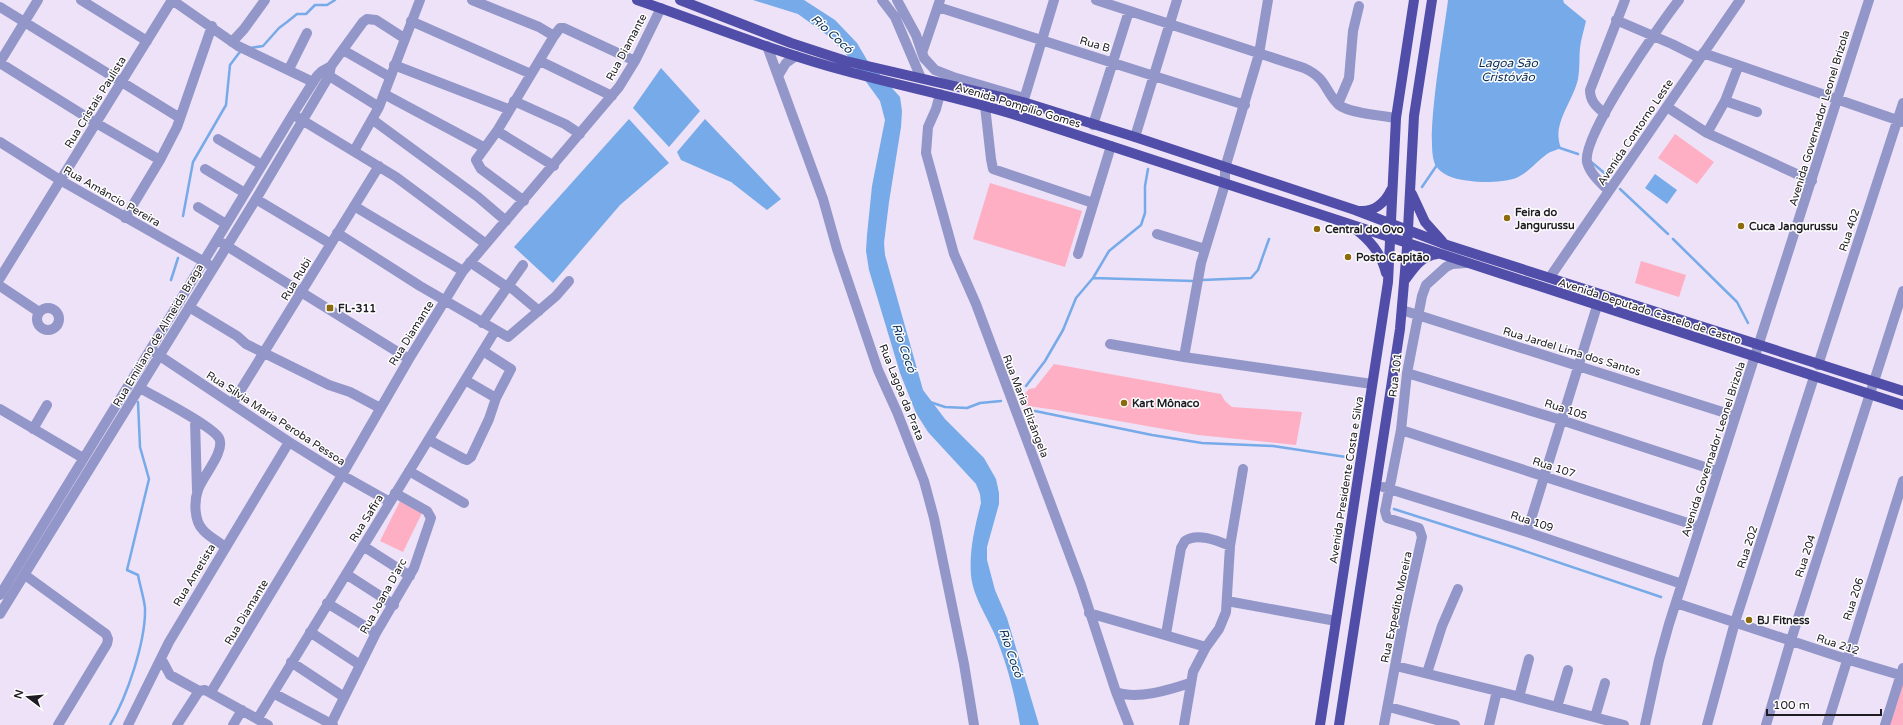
<svg xmlns="http://www.w3.org/2000/svg" width="1903" height="725" font-family="'Varela Round',sans-serif">
  <rect width="100%" height="100%" fill="#ede2f7"/>
  <!-- green -->
  <path fill="#feafc3" d="M1675 134 1714 162 1697 184 1658 158Z
    M990 183 1082 211 1065 267 973 239Z
    M1641 261 1686 275 1679 297 1635 283Z
    M1054 364 1221 394 1225 401 1232 407 1302 412 1296 445 1198 435 1056 410 1021 405 1019 401 1029 389 1035 388Z
    M400 501 422 513 403 552 380 541Z
    M1903 681V725H1888Z"/>
  <!-- water -->
  <path fill="#76aae8" d="M753 0H804L835 20 857 43 867 60 900 97 902 111 901 127 889 202 884 243 885 255 923 390 945 419 984 458 996 479 999 493V504L987 547V560L995 590 1007 618 1039 725H1020C1015 696 1008 667 997 640 989 619 973 598 971 575 969 551 975 526 981 503L980 494 976 484 928 432 916 413 900 373 869 270 866 251 867 235 872 186 885 120 880 101 846 54 827 35 798 14Z
    M1448 0H1563L1564 3 1586 21C1584 30 1581 39 1580 48 1579 58 1580 68 1578 79 1573 102 1551 124 1561 148 1557 150 1551 151 1547 154 1537 161 1528 173 1516 178 1505 182 1483 183 1471 181 1459 180 1443 177 1436 166 1423 146 1445 29 1448 0Z
    M661 68 700 111 669 147 633 108Z
    M629 119 669 163 620 205 553 283 514 247Z
    M705 119 781 199 767 210 731 182 681 160 677 152Z
    M1655 174 1677 190 1667 204 1645 188Z"/>
  <g fill="none" stroke-linecap="round" stroke-linejoin="round">
    <!-- stream -->
    <path stroke="#76aae8" stroke-width="2.5" d="M250 48 263 46 279 28 287 22 297 14H306L315 5H327L335 0
      M1560 148 1578 154
      M1590 161 1608 176
      M1422 187 1437 165
      M1620 189 1668 234
      M183 216 193 162 226 105 230 65 239 53 242 51
      M1673 239 1737 302 1748 323
      M1093 278 1109 251 1141 225 1145 213V186L1148 169
      M171 280 178 258
      M1202 280 1251 278 1258 270 1269 239
      M1026 386 1045 361 1063 330 1076 298 1093 278 1193 281
      M930 402 945 407 967 408 980 403 1001 401
      M1035 411 1152 435 1202 443 1273 446 1346 457
      M1394 509 1513 547 1661 597
      M110 725C127 697 146 641 145 608 144 598 140 586 138 575L127 570 149 479 140 447 138 402"/>
    <!-- minor -->
    <path stroke="#9296c9" stroke-width="10" d="M81 0 147 41
      M172 0 238 46 313 82
      M472 0 539 27 554 36
      M882 0 895 17 921 78
      M897 0 916 35 924 58 935 70 953 77 1024 98
      M1096 0 1304 68C1328 79 1324 91 1339 105 1349 113 1383 116 1396 118
      M1268 0 1259 54 1225 168V184L1201 263 1184 357 1372 384
      M0 7 180 118
      M938 7 1245 105
      M1616 20 1672 44 1700 58
      M411 21 531 74
      M232 42 244 29 265 0
      M767 46 823 199 837 249 878 370 897 412 924 481 934 518 964 664 974 725
      M343 50 390 77
      M922 53 940 0
      M1703 53 1903 122
      M540 61 612 96
      M0 62 38 0
      M0 63 96 123 160 160
      M394 65 508 109
      M289 69 307 33
      M323 72 379 107
      M778 76 786 63 796 56
      M384 94 485 148
      M940 94 936 109 928 127 926 153 954 254 976 304 1081 585 1116 692 1129 725
      M514 101 565 124 580 134
      M1725 101 1757 112
      M1338 104 1349 78 1353 31 1359 6
      M985 106 991 159 993 169 1093 203
      M1667 107 1707 133 1725 101 1738 67
      M1605 114C1597 107 1590 102 1590 90L1625 0
      M1019 116 1054 0
      M297 117 396 177 486 244
      M373 120 478 197 506 221
      M1093 125 1129 11
      M497 131 554 166
      M1707 133 1812 181
      M1135 137 1177 0
      M218 139 262 165
      M0 142 60 180 208 264
      M354 151 379 107 420 0
      M205 169 245 193
      M1609 191C1601 183 1590 174 1587 162 1582 136 1660 24 1679 0
      M256 199 331 244
      M524 201 481 169 476 160 497 131 554 36 560 28H564L635 61
      M354 206 463 271
      M198 207 226 224
      M125 218 160 160 177 127 212 26
      M337 233 420 286 508 337 556 296 569 281
      M1157 234 1205 249
      M222 243 409 359
      M1078 254 1111 146
      M470 262 507 287
      M1550 277 1740 0
      M0 278 172 0
      M508 285 539 311
      M0 286 39 312
      M189 307 237 336 246 344 329 385 350 392 380 408
      M37 319a11 11 0 1 1 22 0a11 11 0 1 1-22 0Z
      M1402 310 1735 416
      M482 323 523 265
      M1110 344 1184 357
      M154 352 289 442 342 475 390 502
      M1818 365 1903 103
      M1407 373 1561 420 1717 471
      M465 380 496 398
      M140 388C155 397 211 425 219 438 226 451 202 477 198 490 194 501 194 521 203 530 209 537 218 541 225 547
      M232 404 379 166
      M0 409 83 458
      M195 420 197 491
      M33 429 47 405
      M1401 430 1700 527
      M429 440 464 459 467 460 471 457 489 419 496 398 511 369 483 351
      M409 471 464 503
      M1383 487 1527 532 1682 584
      M1527 532 1597 306
      M363 546 410 576
      M1230 546 1243 469
      M346 574 394 605
      M25 575 106 634 108 639 107 644 58 725
      M0 595 150 350 293 114 317 76 322 71 331 66
      M1227 601 1336 621
      M327 603 376 633
      M1676 603 1846 659 1903 676
      M1089 613 1206 647
      M0 614 256 199 329 76 331 66 363 22 367 19 376 20 404 38
      M310 632 360 665
      M1166 634 1181 548 1185 541C1197 532 1218 541 1230 546L1226 612 1219 629 1206 647 1193 672 1184 725
      M161 658 170 675 199 691
      M291 662 344 697
      M1396 666 1497 691 1624 725
      M1427 673 1442 626 1458 589
      M211 692 342 475 409 359 463 271 619 87 635 61 661 8
      M1116 692C1137 700 1169 690 1190 683
      M273 693 333 725
      M1519 697 1529 659
      M1389 707 1455 725
      M1557 707 1568 670
      M1595 717 1605 683
      M258 718 495 331
      M331 724 376 633 414 568 431 518 427 511 395 493
      M128 725 169 642 289 442
      M177 725 199 691 205 690 268 725
      M233 725 242 710
      M1384 725 1404 618 1422 537 1419 528 1387 518 1385 511 1401 430 1407 373 1422 296 1426 285 1446 267 1452 264 1466 263
      M1489 725 1497 691
      M1645 725 1659 660 1669 624 1869 0
      M1707 725 1735 622 1814 377
      M1766 725 1791 640 1903 291
      M1827 725 1903 481
      M1885 725 1903 668"/>
    <!-- major -->
    <path stroke="#504ea8" stroke-width="10" d="M637 0C707 24 775 52 846 71 904 87 962 98 1019 116L1903 405
      M680 0 791 43 846 61 1023 102 1135 137 1355 210 1447 245 1903 391
      M1412 194 1425 222 1442 241
      M1360 211C1374 212 1385 203 1391 190
      M1354 228C1370 240 1381 253 1386 273
      M1405 280C1414 268 1421 256 1437 254
      M1320 725 1388 282 1396 118 1414 0
      M1339 725 1400 329 1407 248 1414 116 1432 0"/>
  </g>
  <!-- markers -->
  <g fill="#8d6a0c" stroke="#fff" stroke-width="1.5">
    <circle cx="1507" cy="218" r="4"/>
    <circle cx="1741" cy="226" r="4"/>
    <circle cx="1317" cy="229" r="4"/>
    <circle cx="1348" cy="257" r="4"/>
    <rect x="326" y="304" width="8" height="8" rx="2"/>
    <circle cx="1124" cy="403" r="4"/>
    <circle cx="1749" cy="620" r="4"/>
  </g>
  <g text-anchor="middle" stroke-width="3" stroke-linejoin="round" paint-order="stroke">
    <!-- street labels -->
    <g font-size="11" fill="#1e1b22" stroke="#fff">
      <text transform="translate(1095 44) rotate(16)" y="4">Rua B</text>
      <text transform="translate(626 47) rotate(-62)" y="4">Rua Diamante</text>
      <text transform="translate(95 102) rotate(-58)" y="4">Rua Cristais Paulista</text>
      <text transform="translate(1018 105) rotate(17)" y="4">Avenida Pompílio Gomes</text>
      <text transform="translate(1819 118) rotate(-73)" y="4">Avenida Governador Leonel Brizola</text>
      <text transform="translate(1635 132) rotate(-56)" y="4">Avenida Contorno Leste</text>
      <text transform="translate(112 196) rotate(30)" y="4">Rua Amâncio Pereira</text>
      <text transform="translate(1849 230) rotate(-72)" y="4">Rua 402</text>
      <text transform="translate(296 279) rotate(-59)" y="4">Rua Rubi</text>
      <text transform="translate(1650 311) rotate(18)" y="4">Avenida Deputado Castelo de Castro</text>
      <text transform="translate(411 333) rotate(-58)" y="4">Rua Diamante</text>
      <text transform="translate(158 335) rotate(-59)" y="4">Rua Emíliano de Almeida Braga</text>
      <text transform="translate(1572 351) rotate(17)" y="4">Rua Jardel Lima dos Santos</text>
      <text transform="translate(1395 375) rotate(-83)" y="4">Rua 101</text>
      <text transform="translate(902 392) rotate(68)" y="4">Rua Lagoa da Prata</text>
      <text transform="translate(1026 406) rotate(69)" y="4">Rua Maria Elizângela</text>
      <text transform="translate(1566 409) rotate(18)" y="4">Rua 105</text>
      <text transform="translate(276 418) rotate(33)" y="4">Rua Silvia Maria Peroba Pessoa</text>
      <text transform="translate(1713 449) rotate(-72)" y="4">Avenida Governador Leonel Brizola</text>
      <text transform="translate(1554 467) rotate(18)" y="4">Rua 107</text>
      <text transform="translate(1346 480) rotate(-81)" y="4">Avenida Presidente Costa e Silva</text>
      <text transform="translate(366 518) rotate(-58)" y="4">Rua Safira</text>
      <text transform="translate(1532 521) rotate(18)" y="4">Rua 109</text>
      <text transform="translate(1747 547) rotate(-72)" y="4">Rua 202</text>
      <text transform="translate(1805 556) rotate(-72)" y="4">Rua 204</text>
      <text transform="translate(194 575) rotate(-59)" y="4">Rua Ametista</text>
      <text transform="translate(383 596) rotate(-61)" y="4">Rua Joana D'arc</text>
      <text transform="translate(1853 599) rotate(-72)" y="4">Rua 206</text>
      <text transform="translate(1396 607) rotate(-78)" y="4">Rua Expedito Moreira</text>
      <text transform="translate(246 612) rotate(-59)" y="4">Rua Diamante</text>
      <text transform="translate(1838 644) rotate(18)" y="4">Rua 212</text>
    </g>
    <!-- poi labels -->
    <g font-size="11" font-weight="bold" fill="#1e1b22" stroke="#fff" text-anchor="start">
      <text x="1515" y="216">Feira do<tspan x="1515" dy="13">Jangurussu</tspan></text>
      <text x="1749" y="230">Cuca Jangurussu</text>
      <text x="1325" y="233">Central do Ovo</text>
      <text x="1356" y="261">Posto Capitão</text>
      <text x="338" y="312">FL-311</text>
      <text x="1132" y="407">Kart Mônaco</text>
      <text x="1757" y="624">BJ Fitness</text>
    </g>
    <!-- water labels -->
    <g font-size="12" font-style="italic" fill="#072c53" stroke="#fff">
      <text transform="translate(832 34) rotate(42)" y="4">Rio Cocó</text>
      <text x="1508" y="67">Lagoa São<tspan x="1508" dy="14">Cristóvão</tspan></text>
      <text transform="translate(904 348) rotate(71)" y="4">Rio Cocó</text>
      <text transform="translate(1011 653) rotate(71)" y="4">Rio Cocó</text>
    </g>
  </g>
  <!-- north arrow -->
  <g transform="translate(28 697) rotate(286)" stroke="#ffffff" stroke-width="3" paint-order="stroke">
  <path d="M0-3L7 15L0 10L-7 15Z" fill="#1e1b22"/>
  <text y="-6" font-size="11" font-weight="bold" text-anchor="middle" fill="#1e1b22">N</text>
  </g>
  <!-- scale -->
  <path d="M1767 709v6h114v-6" fill="none" stroke="#1e1b22" stroke-width="2"/>
  <text x="1773" y="709" font-size="12" fill="#1e1b22" stroke="#ffffff" stroke-width="3" paint-order="stroke">100 m</text>
</svg>
